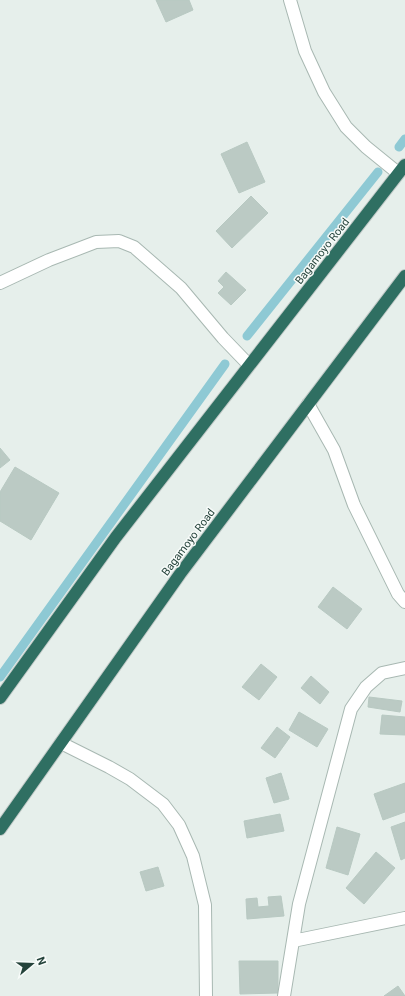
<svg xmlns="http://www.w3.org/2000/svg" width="405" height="996" font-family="Roboto,sans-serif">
  <rect width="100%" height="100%" fill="#e6efeb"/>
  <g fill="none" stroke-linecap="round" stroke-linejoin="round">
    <!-- stream -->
    <path stroke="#8ec9d4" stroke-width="9" d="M399 147 405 139
      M247 336 378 172
      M0 677 225 364"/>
  </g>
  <!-- building -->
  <path fill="#bbcac4" stroke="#b8c9c2" d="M156 0H189L193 10 166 22Z
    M247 142 265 182 239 193 221 154Z
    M251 196 268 213 232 248 216 231Z
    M226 272 246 290 231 305 218 293 224 287 218 281Z
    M0 448 10 460 0 468Z
    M15 467 59 493 31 540 0 521V492Z
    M333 587 362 609 347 629 318 607Z
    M261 664 277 677 259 700 242 687Z
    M311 676 329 692 320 704 301 688Z
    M369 697 402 701 400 712 368 707Z
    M299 712 328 729 317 747 289 730Z
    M382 715 405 717V735L380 734Z
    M277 727 290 737 275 758 261 748Z
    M281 773 289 799 274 803 266 778Z
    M405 783V812L383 820 374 794Z
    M280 814 284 831 247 838 244 821Z
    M405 822V858L401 860 391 827Z
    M337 827 360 834 348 875 326 868Z
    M376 852 395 868 364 904 346 888Z
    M158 867 164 886 146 891 140 872Z
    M281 896 284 916 247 919 246 899 257 898 258 907 269 906 268 897Z
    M239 961H278V993L240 994Z
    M398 986 405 996H384Z"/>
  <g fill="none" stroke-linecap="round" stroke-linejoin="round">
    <!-- lane casing -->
    <g stroke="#a8b8b2" stroke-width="14">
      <path id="lane" d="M290 0 305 51 324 92 346 127 366 147 398 173"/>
    </g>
    <!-- street casing -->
    <g stroke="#a8b8b2" stroke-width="14">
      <path id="street" d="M0 283 49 260 96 242 119 241 134 247 181 288 223 338 249 365
        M308 404 334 450 354 505 398 594 405 602
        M61 743 109 767 130 779 163 804 179 825 193 856 205 905 206 996
        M293 941 405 918
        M284 996 299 904 351 709 366 687 382 673 405 668"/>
    </g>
    <!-- highway casing -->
    <g stroke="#c2cac8" stroke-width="14">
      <path id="highway" d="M0 698 116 537 405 165
        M0 829 180 574 405 276"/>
    </g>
    <!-- lane -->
    <use href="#lane" stroke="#fff" stroke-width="12"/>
    <!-- street -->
    <use href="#street" stroke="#fff" stroke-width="12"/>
    <!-- highway -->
    <use href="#highway" stroke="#2f6f62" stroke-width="12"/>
  </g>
  <g text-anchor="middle" stroke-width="3" stroke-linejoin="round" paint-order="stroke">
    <!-- street labels -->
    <g font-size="11" fill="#24423a" stroke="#f7fbf9">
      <text transform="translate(322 251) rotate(-52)" y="4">Bagamoyo Road</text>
      <text transform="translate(188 542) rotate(-53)" y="4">Bagamoyo Road</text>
    </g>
  </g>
  <!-- north arrow -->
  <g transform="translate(32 964) rotate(71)" stroke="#f7fbf9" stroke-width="3" paint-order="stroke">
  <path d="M0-3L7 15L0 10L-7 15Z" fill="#24423a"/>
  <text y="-6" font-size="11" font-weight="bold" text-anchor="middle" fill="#24423a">N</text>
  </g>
</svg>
